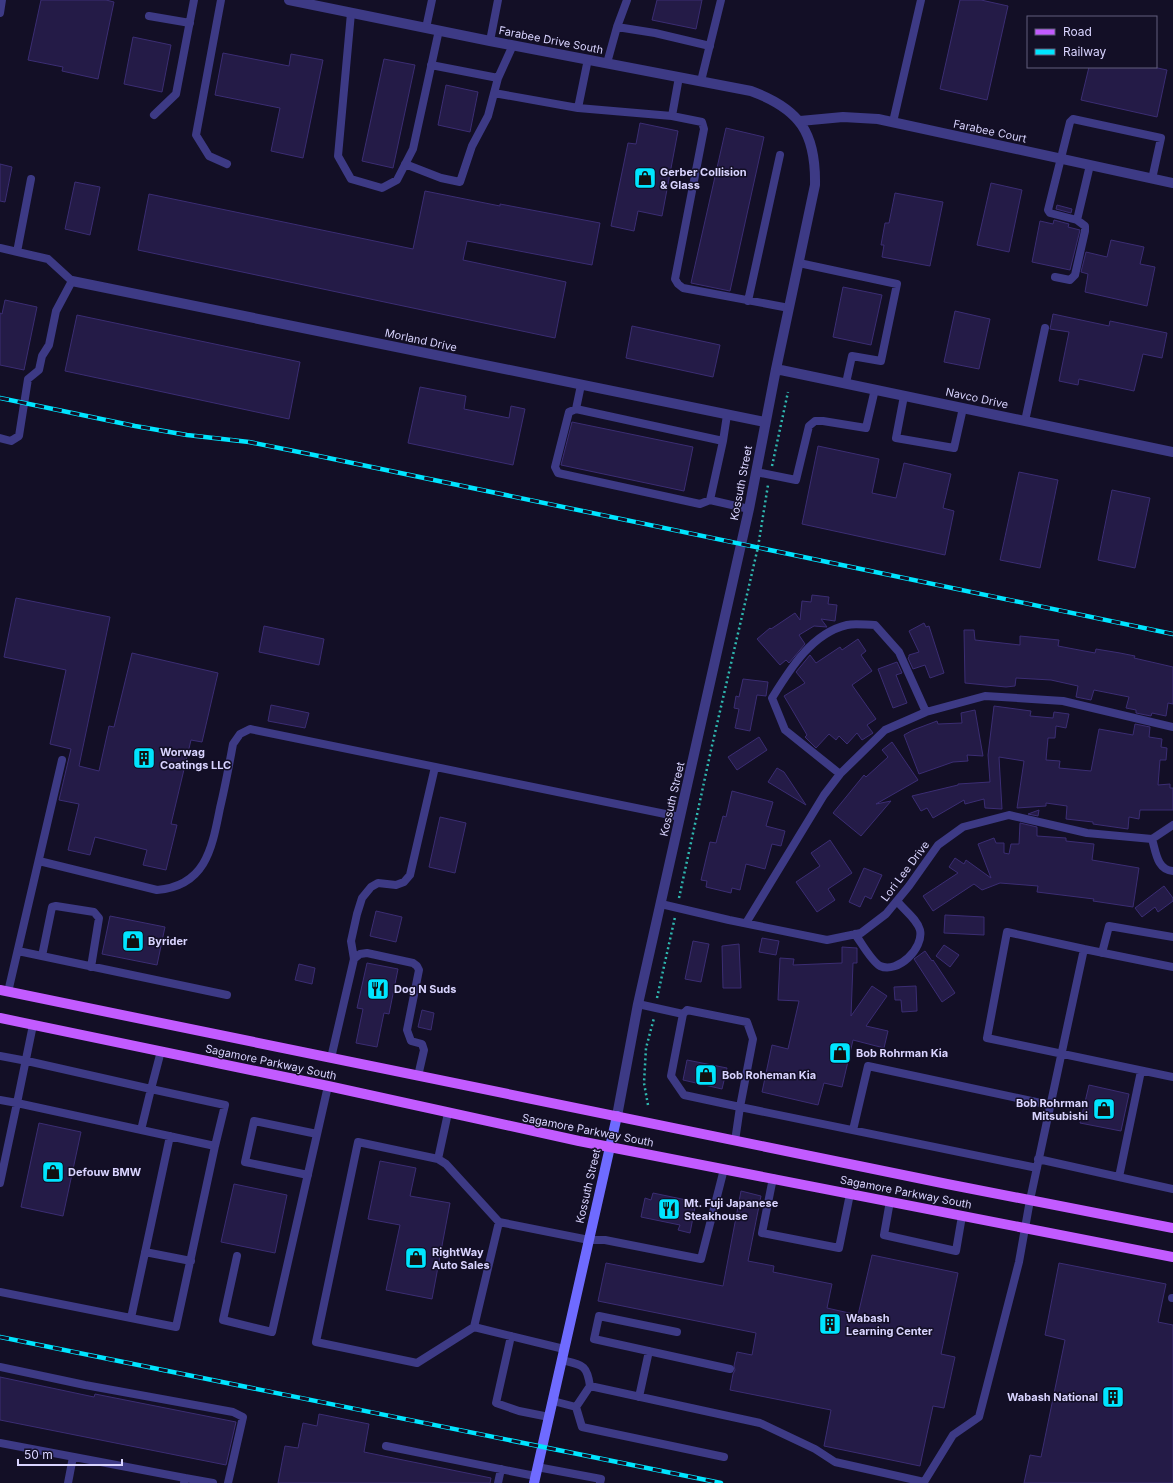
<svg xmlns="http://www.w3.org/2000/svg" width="1173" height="1483" font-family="Inter,sans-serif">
  <rect width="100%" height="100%" fill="#130f26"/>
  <!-- building -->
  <path fill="#241b47" stroke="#3b2d73" d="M41 0H106L114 2 98 79 62 71 63 67 28 60Z
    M657 0H702L696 29 652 20Z
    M960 0H981L1008 6 987 100 940 89Z
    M133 37 171 45 162 92 124 84Z
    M223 53 289 66 291 54 323 60 303 158 271 151 280 108 215 95Z
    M384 59 415 65 393 168 362 161Z
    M1089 67H1153L1167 70 1157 117 1081 100Z
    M446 85 478 92 470 132 438 125Z
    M640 123 678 131 662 216 638 211 634 231 611 226 628 143 636 144Z
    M726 128 764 137 730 291 691 283Z
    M0 164 12 167 5 202 0 201Z
    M75 182 100 187 90 235 65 229Z
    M991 183 1022 190 1009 252 977 245Z
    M425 191 500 206V204L600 223 592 265 467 241 463 260 566 282 555 338 138 250 149 194 413 249Z
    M895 193 943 202 930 266 882 257 884 245H881L885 223H889Z
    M1057 205 1072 209 1071 213 1056 209Z
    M1054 220 1069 224 1068 227 1080 230 1070 270 1032 262 1040 221 1053 224Z
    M1111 240 1144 247 1140 264 1155 267 1147 306 1085 292 1088 274 1081 272 1086 252 1107 257Z
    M843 287 882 295 871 345 833 337Z
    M5 300 37 307 24 370 0 365V313L2 314Z
    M955 311 990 319 979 369 944 362Z
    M1053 314 1109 326 1110 321 1167 333 1162 358 1143 354 1134 391 1079 379 1078 385 1059 381 1069 332 1050 329Z
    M77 315 300 362 289 419 65 371Z
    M632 326 720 345 713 377 626 358Z
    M420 387 466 396 464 409 509 418 511 406 525 409 513 465 408 443Z
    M572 422 693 447 684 491 561 465Z
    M818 446 879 459 872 493 896 498 904 463 951 474 943 508 954 511 945 555 802 524Z
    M1019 472 1058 480 1040 568 1000 560Z
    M1112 490 1150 498 1135 568 1098 560Z
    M812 595 829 597 828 604 837 605 835 621 821 619 827 627 814 626 799 635 805 644 789 663 786 660 780 665 757 639 770 628 771 629 795 613 800 620 802 601 811 602Z
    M16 598 110 617 79 766 99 771 109 726 114 727 132 653 218 673 202 742 191 740 171 824 177 825 166 870 143 865 147 850 95 837 90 855 68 850 79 804 59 800 71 749 50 744 66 670 4 657Z
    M924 623 926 627 929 626 944 673 930 678 925 665 913 669 908 658 909 657V655L919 652 909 631Z
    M264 626 324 639 319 665 259 652Z
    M964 630H974L975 640 1020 645V636L1059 640 1058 646 1095 653 1096 649 1120 653 1135 656 1134 658 1173 667V704L1168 703 1166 716 1152 713 1151 716 1136 713V710L1126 708 1129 697 1094 690 1091 700 1076 697 1078 686 1051 680 1016 678 1015 686 1006 687 965 683Z
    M858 639 866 651 861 655 872 671 852 685 876 719 867 725 873 733 862 740 857 733 847 744 839 736 836 740 829 734 816 748 805 737 807 735 784 696 805 683 796 672 810 655 816 663 840 647 842 650Z
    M897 662 902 673 896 675 907 703 893 708 878 669Z
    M743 679 768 682 766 696 757 695 750 731 735 728 739 709 734 708 736 696 739 697Z
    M271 705 309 713 305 728 268 721Z
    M994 706 1031 711 1030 716 1053 718 1054 712 1069 714 1066 728 1056 726 1055 738H1048L1046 760 1060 761 1059 768 1091 771 1099 729 1133 735 1135 724 1150 727 1149 737 1162 739 1161 747 1167 748 1166 760H1160L1158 785 1170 784V788H1173V810H1140L1139 819 1129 817 1128 829 1093 824V822L1066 819 1067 806 1046 803V806L1017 808 1024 761 999 757 1002 809 985 808 984 799 965 804 964 800 933 818 927 808 921 811 912 796 958 785V784L990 782 988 755Z
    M975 710 983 756 967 755 968 761 953 762 919 774 904 735 913 730 937 721 938 724 962 723 961 713Z
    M759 737 767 750 737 770 728 757Z
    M892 742 918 780 876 804 891 801 861 836 833 813 864 775 866 777 888 757 882 750Z
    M777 768 784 772 806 805 768 782Z
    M732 791 773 802 766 826 785 831 781 846 772 844 765 869 746 864 740 890 732 888 731 893 706 887 707 881 701 880 710 842 716 843 723 816 726 817Z
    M1039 810 1038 816 1028 814Z
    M440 817 466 823 455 873 429 867Z
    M1020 823 1037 827V836L1066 838V841L1094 844 1092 860 1139 868 1133 907 1093 901 1094 899 1037 892 1038 886 1000 883 982 890 974 884 933 911 923 896 958 873 949 867 955 858 964 864 966 860 991 878 978 844 994 838 996 843H1004V853L1009 854 1011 844H1019Z
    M830 840 852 873 828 889 835 900 817 912 796 882 820 866 811 853Z
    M864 868 882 875 871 899 865 896 860 907 849 902Z
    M1164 886 1173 898V901L1158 912 1155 907 1142 917 1135 908Z
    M376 911 402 917 396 942 370 936Z
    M945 915 984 917V935L944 933Z
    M110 916 165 927 157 965 102 954Z
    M762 938 779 941 776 955 759 952Z
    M693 941 709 944 701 982 685 979Z
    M739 944 741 988H723L722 946Z
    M944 945 959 955 950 967 936 956Z
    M842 947 857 948V963H853L851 1016 872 986 887 996 866 1026 888 1031 884 1048 853 1040 842 1087 824 1083 818 1105 762 1092 772 1045 788 1049 799 1001 778 1000 780 958 794 959 793 965 842 963Z
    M925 951 932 961 933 960 955 993 942 1002 914 959Z
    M367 963 398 969 389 1014 384 1013 377 1047 356 1043 363 1009 357 1008Z
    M299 964 315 968 312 984 295 980Z
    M916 986 917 1011 902 1012 901 1000H895L894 987Z
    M422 1010 434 1013 431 1030 418 1027Z
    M687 1060 727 1068 722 1089 683 1080Z
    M1089 1085 1129 1094 1121 1131 1080 1123Z
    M39 1123 81 1132 63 1216 21 1207Z
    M380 1161 416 1168 410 1196 450 1203 432 1299 386 1290 400 1225 368 1219Z
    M234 1184 287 1195 275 1253 221 1242Z
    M741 1191 761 1196 748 1261 774 1266 773 1272 832 1284 827 1308 858 1315 872 1255 958 1273 941 1354 955 1357 944 1408 933 1406 920 1466 824 1446 831 1410 730 1390 733 1374 735 1370 734 1366 737 1352 752 1355 756 1333 598 1301 606 1263 723 1286Z
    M653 1193 696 1202 690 1233 678 1230 680 1225 641 1217 645 1198 651 1200Z
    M1059 1263 1166 1284 1158 1322 1173 1325V1483H1024L1030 1455 1041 1457 1065 1340 1045 1335Z
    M0 1377 94 1397 95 1394 236 1422 226 1465 0 1420Z
    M319 1414 369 1424 364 1452 491 1478 490 1483H278L285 1446 298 1448 303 1423 317 1426Z"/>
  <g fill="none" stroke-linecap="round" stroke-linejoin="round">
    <!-- path -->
    <path stroke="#2fb8b0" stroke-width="2.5" stroke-dasharray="2 3" stroke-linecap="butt" d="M772 466 788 392
      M679 898 711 750 758 547 768 485
      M657 998 675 917
      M648 1105 644 1083 646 1048 654 1018"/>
    <!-- lane -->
    <path stroke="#3d3a85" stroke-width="8" d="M221 0 196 135 209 156 227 164
      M0 13 2 0
      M351 13 338 156 351 179 382 188 397 180 413 149 439 30
      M149 16 190 23
      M617 27 655 33 710 46
      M426 28 432 0
      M490 41 498 0
      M607 63 617 27 627 0
      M431 65 498 78
      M701 81 721 0
      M494 93 578 108 588 59
      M578 108 672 116 679 77
      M154 115 176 94 194 0
      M672 116 702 122 704 129 675 279 678 284 683 288 789 308
      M893 122 921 0
      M405 164 441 178 460 182 472 146 488 116 498 78 513 45
      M1090 165 1077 220 1050 213 1048 210 1070 122 1073 119 1161 138 1152 179
      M0 248 48 259 72 281 56 311 49 345 42 356 39 370 28 379 19 436 11 441 0 438
      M17 252 31 179
      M799 263 897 284 881 361 852 356 846 383
      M1055 277 1070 280 1075 275 1085 231V226L1077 220
      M748 301 780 155
      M904 396 896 438 954 448 963 408
      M576 409 581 385
      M727 415 723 441 710 500 749 509
      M1025 421 1045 328
      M756 472 796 480 809 426 815 421H823L866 428 875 389
      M710 500 700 504 558 473 555 467 569 412 576 409 723 441
      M840 774 785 730 772 698C790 669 812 633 847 625 855 623 866 625 875 625L899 652 926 712
      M1152 839C1156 852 1157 870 1173 871
      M39 861 157 890C206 886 212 848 220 808 225 787 229 766 233 744L240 734 250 729 680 817
      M661 904 729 920 827 940 861 933 886 914 909 886 938 845 963 827 1009 815 1087 833 1152 839 1173 825
      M746 923 824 795 840 774 885 730 926 712 985 696 1063 701 1173 727
      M855 934C861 942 871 961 880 966 898 974 924 948 920 930 917 919 904 910 897 901
      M1084 949 1173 967
      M18 951 227 995
      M1102 953 1109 926 1173 937
      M42 956 52 907 56 906 94 912 99 918 91 967
      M354 959 360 954 367 953 413 963 417 966 419 970 407 1030 411 1041 422 1044 424 1050 418 1076
      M8 992 62 760
      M638 1004 683 1014 671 1076 684 1095 740 1107 753 1039 747 1022 687 1010 683 1014
      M0 1056 27 1061 151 1089 141 1130
      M331 1058 354 959 351 941 357 914 362 898 371 887 378 883 396 885 404 882 410 875 435 767
      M0 1100 17 1103 33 1025
      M448 1113 438 1159 358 1142 316 1342 417 1363 474 1327
      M853 1130 868 1066 1050 1105
      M735 1141 740 1107 1037 1168
      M438 1159 446 1164 499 1222 589 1240H605L701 1259 724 1169
      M1038 1159 1173 1189
      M308 1175 245 1162 254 1121 317 1134
      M1119 1177 1141 1071
      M773 1178 762 1233 839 1248 850 1194
      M0 1183 17 1103 215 1146 225 1105 151 1089 161 1051
      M890 1201 884 1235 956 1251 962 1216
      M499 1222 474 1327 564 1349
      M145 1252 191 1261
      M237 1256 223 1320 272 1332 328 1086
      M0 1292 176 1327 215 1146
      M1172 1298H1173
      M131 1318 170 1136
      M677 1332 599 1316 594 1339 730 1369
      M511 1336 496 1403 519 1411 549 1417
      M562 1360C582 1365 587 1364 590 1386
      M0 1367 85 1385 233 1412 243 1417 228 1483
      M639 1397 649 1351
      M553 1401 576 1407 582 1427 724 1457
      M576 1407 590 1386 760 1423 815 1449 835 1462 924 1482 953 1435 979 1417 1019 1262 1030 1200 1084 949 1007 932 987 1038 1173 1077
      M0 1443 185 1478
      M386 1446 535 1476
      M537 1467 601 1479 600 1483
      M68 1483 73 1457
      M184 1483 185 1478 213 1483
      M498 1483 501 1469"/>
    <!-- street -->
    <path stroke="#3d3a85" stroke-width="10" d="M289 0 490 41 751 91C800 109 816 133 815 185L776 369 749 509 638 1004 617 1116
      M800 121 843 117 878 119 1173 183
      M72 281 765 422
      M776 369 1173 452"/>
    <!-- secondary -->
    <path stroke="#6f6bff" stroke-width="10" d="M534 1483 617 1116"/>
    <!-- primary -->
    <path stroke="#c25bff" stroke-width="10" d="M0 990 947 1184 1173 1228
      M0 1018 328 1086 579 1141 1173 1257"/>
    <!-- rail casing -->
    <g stroke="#00e5ff" stroke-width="4.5">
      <path id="rail" d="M0 398 135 426 187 435 249 442 314 455 1173 634
        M0 1337 721 1483"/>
    </g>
    <!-- rail -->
    <use href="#rail" stroke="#130f26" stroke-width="3" stroke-dasharray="9" stroke-linecap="butt"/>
  </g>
  <!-- icons -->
  <defs>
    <g id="shop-square" transform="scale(1.15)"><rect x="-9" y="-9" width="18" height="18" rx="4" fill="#00e5ff" stroke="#130f26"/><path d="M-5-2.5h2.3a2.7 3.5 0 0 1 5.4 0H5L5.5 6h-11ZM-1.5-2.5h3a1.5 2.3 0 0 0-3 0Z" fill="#111"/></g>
    <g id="building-square" transform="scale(1.15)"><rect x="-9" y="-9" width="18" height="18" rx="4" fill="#00e5ff" stroke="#130f26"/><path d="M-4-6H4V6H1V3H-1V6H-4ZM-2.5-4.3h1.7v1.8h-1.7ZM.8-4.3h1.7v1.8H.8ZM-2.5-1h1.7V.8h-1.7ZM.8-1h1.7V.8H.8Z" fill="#111"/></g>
    <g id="restaurant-square" transform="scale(1.15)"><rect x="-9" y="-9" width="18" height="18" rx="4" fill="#00e5ff" stroke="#130f26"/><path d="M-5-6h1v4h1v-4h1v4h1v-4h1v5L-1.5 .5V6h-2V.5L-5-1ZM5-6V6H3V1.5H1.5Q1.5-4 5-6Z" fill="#111"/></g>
  </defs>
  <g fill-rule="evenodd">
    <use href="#shop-square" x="645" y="178"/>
    <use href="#building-square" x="144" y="758"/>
    <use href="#shop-square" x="133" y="941"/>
    <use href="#restaurant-square" x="378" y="989"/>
    <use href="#shop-square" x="840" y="1053"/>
    <use href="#shop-square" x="706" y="1075"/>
    <use href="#shop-square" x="1104" y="1109"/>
    <use href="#shop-square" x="53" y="1172"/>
    <use href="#restaurant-square" x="669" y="1209"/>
    <use href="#shop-square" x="416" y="1258"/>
    <use href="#building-square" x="830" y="1324"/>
    <use href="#building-square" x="1113" y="1397"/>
  </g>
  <g text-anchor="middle" stroke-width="3" stroke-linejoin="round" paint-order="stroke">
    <!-- street labels -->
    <g font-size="11" fill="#d9d4ff" stroke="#130f26">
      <text transform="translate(551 40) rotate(11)" y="4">Farabee Drive South</text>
      <text transform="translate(990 131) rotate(12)" y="4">Farabee Court</text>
      <text transform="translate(421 340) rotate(12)" y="4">Morland Drive</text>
      <text transform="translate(977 398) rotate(12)" y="4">Navco Drive</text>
      <text transform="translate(741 483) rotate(-79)" y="4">Kossuth Street</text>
      <text transform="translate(672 799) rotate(-77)" y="4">Kossuth Street</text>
      <text transform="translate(905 871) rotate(-53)" y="4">Lori Lee Drive</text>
      <text transform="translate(271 1062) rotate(12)" y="4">Sagamore Parkway South</text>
      <text transform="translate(588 1130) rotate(11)" y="4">Sagamore Parkway South</text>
      <text transform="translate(588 1186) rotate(-77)" y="4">Kossuth Street</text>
      <text transform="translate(906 1192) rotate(11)" y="4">Sagamore Parkway South</text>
    </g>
    <!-- poi labels -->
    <g font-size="11" font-weight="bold" fill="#d9d4ff" stroke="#130f26" text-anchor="start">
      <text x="660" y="176">Gerber Collision<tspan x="660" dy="13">&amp; Glass</tspan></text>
      <text x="160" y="756">Worwag<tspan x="160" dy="13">Coatings LLC</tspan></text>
      <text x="148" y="945">Byrider</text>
      <text x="394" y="993">Dog N Suds</text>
      <text x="856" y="1057">Bob Rohrman Kia</text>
      <text x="722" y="1079">Bob Roheman Kia</text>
      <text x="1088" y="1107" text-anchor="end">Bob Rohrman<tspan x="1088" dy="13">Mitsubishi</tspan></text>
      <text x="68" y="1176">Defouw BMW</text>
      <text x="684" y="1207">Mt. Fuji Japanese<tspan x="684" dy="13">Steakhouse</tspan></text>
      <text x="432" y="1256">RightWay<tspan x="432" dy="13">Auto Sales</tspan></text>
      <text x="846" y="1322">Wabash<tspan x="846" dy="13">Learning Center</tspan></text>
      <text x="1098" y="1401" text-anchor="end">Wabash National</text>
    </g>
  </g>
  <!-- legend -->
  <rect x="1027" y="16" width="130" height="52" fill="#130f26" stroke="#625e7d"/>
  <rect x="1035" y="29" width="20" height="6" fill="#c25bff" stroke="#625e7d"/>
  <text x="1063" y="36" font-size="12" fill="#d9d4ff">Road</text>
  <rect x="1035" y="49" width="20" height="6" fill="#00e5ff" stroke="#625e7d"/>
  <text x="1063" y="56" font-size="12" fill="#d9d4ff">Railway</text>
  <!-- scale -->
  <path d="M18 1459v6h104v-6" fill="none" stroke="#d9d4ff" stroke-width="2"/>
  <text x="24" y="1459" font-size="12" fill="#d9d4ff" stroke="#130f26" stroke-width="3" paint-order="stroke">50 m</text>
</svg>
